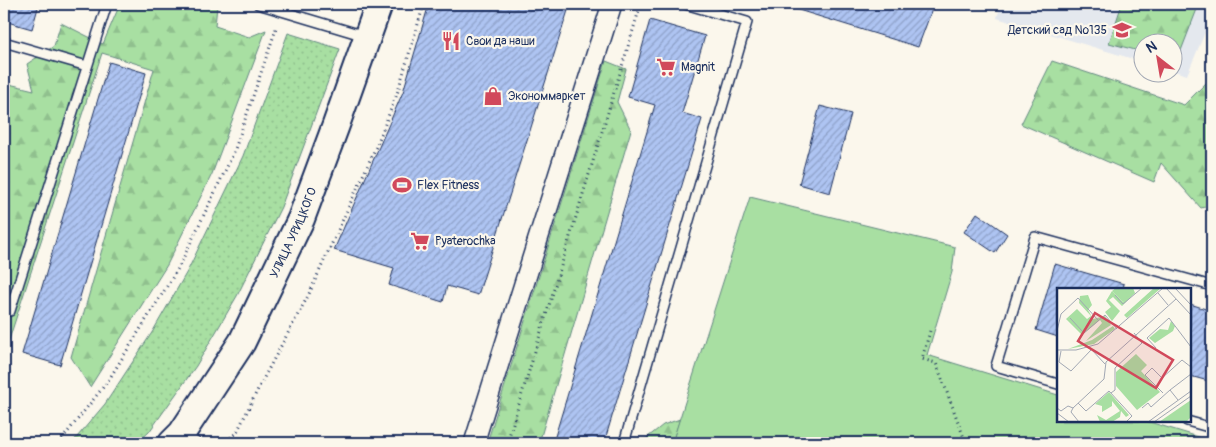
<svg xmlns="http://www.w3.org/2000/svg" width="1216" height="447" font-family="Pangolin,sans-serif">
  <defs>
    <pattern id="grass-dots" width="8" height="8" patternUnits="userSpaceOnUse" patternTransform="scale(1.25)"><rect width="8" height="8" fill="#a8dfa2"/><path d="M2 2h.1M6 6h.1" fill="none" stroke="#90c08e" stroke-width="1.8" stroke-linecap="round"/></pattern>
    <pattern id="forest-firs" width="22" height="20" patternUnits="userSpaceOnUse" patternTransform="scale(1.25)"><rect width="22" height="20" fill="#a8dfa2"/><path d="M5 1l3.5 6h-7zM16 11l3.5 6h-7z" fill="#90c08e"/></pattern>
    <pattern id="building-hatch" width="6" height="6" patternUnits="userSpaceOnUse" patternTransform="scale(1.25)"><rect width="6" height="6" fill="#aec4f2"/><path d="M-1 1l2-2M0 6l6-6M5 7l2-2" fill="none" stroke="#8da0c7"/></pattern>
  </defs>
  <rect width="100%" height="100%" fill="#fbf7ec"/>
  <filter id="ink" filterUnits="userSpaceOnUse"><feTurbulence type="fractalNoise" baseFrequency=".02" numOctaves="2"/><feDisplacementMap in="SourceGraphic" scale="10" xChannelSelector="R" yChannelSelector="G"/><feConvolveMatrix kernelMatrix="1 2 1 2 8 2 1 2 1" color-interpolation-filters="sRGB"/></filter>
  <g filter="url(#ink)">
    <!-- built -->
    <path fill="#e4e8ee" d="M1001 4H1212V16L1187 75 1174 71V42H1144L1143 62 997 18Z"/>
    <!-- grass -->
    <path fill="url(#grass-dots)" stroke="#628780" d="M288 33 340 49 281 207 237 296 196 366 149 432 137 443H72L105 404 153 331 188 270 243 156Z"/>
    <!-- forest -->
    <path fill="url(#forest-firs)" stroke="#628780" d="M120 4H211L217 6 215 26 249 37 266 30 212 174 167 265 90 387 71 357 154 69 102 53 6 349H4V67L9 84 34 90 27 64 54 46 61 23 103 44Z
      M1122 4H1199L1177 61H1174V42H1144L1143 52 1109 43Z
      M606 61 626 69 617 102 631 130 539 443H487Z
      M1052 61 1184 105 1211 78 1212 74V205L1201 208 1161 163 1154 182 1021 124Z
      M680 419 672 443H642L643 441 663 425Z"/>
    <!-- park -->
    <path fill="#a8dfa2" stroke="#628780" d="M750 197 955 247 952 272 927 355 1058 395V421H1146L1212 441V443H672Z"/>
    <!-- building -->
    <path fill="url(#building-hatch)" stroke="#1b2f5e" d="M4 4H39L32 29 4 21Z
      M429 4H570L478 295 447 286 443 302 389 285 394 268 334 250 403 92Z
      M793 4H934L918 47 792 8Z
      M650 20 705 36 682 113 702 119 604 443H553L655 105 628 97Z
      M109 62 146 73 60 365 22 354Z
      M820 106 851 114 830 193 799 184Z
      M977 213 1007 234 995 253 964 232Z
      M1055 264 1124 284 1123 290H1058V337L1036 330Z
      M1190 304 1212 311V382L1190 376Z"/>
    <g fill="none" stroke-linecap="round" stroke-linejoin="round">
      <!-- lane casing -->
      <g stroke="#1b2f5e" stroke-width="12">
        <path id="lane" d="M258 4 365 36
          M4 42 87 66
          M4 309 10 311 107 4
          M1058 384 996 366 1035 237 1212 286
          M1187 421 1212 428
          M184 434 197 443
          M624 443 747 22 685 4"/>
      </g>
      <!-- street casing -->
      <g stroke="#1b2f5e" stroke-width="22">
        <path id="street" d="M474 443 612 4"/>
      </g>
      <!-- secondary casing -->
      <g stroke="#1b2f5e" stroke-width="30">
        <g id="secondary">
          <path id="s1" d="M172 443 182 433 242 342 301 219 336 125 379 4"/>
        </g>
      </g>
      <!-- path -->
      <path stroke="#1b2f5e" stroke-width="3" stroke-dasharray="1 4" stroke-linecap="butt" d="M930 331 922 359 936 363 966 443
        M59 443 108 381 179 267 234 152 277 26
        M222 443 236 434 261 383 308 296 376 147 397 94 424 4
        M507 443 641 4"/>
      <!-- lane -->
      <use href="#lane" stroke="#fbf7ec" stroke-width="9"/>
      <!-- street -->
      <use href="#street" stroke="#fbf7ec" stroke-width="19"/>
      <!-- secondary -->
      <use href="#secondary" stroke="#fbf7ec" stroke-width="26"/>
    </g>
  </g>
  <!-- icons -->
  <defs>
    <g id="school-bare" transform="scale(1.5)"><path d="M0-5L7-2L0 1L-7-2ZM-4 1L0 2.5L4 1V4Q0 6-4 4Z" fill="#d1495b" stroke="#fbf7ec" stroke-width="2.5" paint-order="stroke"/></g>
    <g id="restaurant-bare" transform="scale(1.5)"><path d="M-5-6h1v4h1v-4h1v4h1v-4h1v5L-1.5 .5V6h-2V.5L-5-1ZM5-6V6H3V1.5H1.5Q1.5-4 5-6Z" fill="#d1495b" stroke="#fbf7ec" stroke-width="2.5" paint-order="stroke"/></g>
    <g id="supermarket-bare" transform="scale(1.5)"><path d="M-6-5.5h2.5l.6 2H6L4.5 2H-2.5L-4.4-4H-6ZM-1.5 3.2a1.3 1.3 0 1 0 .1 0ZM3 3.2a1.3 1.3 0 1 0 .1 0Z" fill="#d1495b" stroke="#fbf7ec" stroke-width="2.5" paint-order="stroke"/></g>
    <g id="shop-bare" transform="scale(1.5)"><path d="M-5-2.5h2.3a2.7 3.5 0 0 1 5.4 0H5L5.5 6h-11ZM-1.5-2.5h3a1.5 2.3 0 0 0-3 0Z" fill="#d1495b" stroke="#fbf7ec" stroke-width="2.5" paint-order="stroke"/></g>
    <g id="stadium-bare" transform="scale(1.5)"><path d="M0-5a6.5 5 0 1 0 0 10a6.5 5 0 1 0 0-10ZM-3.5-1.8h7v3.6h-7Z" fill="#d1495b" stroke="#fbf7ec" stroke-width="2.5" paint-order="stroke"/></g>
  </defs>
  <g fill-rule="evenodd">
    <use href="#school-bare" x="1122" y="30"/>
    <use href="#restaurant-bare" x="451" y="41"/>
    <use href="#supermarket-bare" x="666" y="67"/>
    <use href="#shop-bare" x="493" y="96"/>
    <use href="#stadium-bare" x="402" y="185"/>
    <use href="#supermarket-bare" x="420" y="241"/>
  </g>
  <g text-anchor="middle" stroke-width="4.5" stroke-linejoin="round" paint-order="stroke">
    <!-- poi labels -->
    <g font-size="12" fill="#1b2f5e" stroke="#fbf7ec" text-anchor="start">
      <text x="1107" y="34" text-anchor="end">Детский сад №135</text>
      <text x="466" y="45">Свои да наши</text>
      <text x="681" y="71">Magnit</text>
      <text x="508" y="100">Экономмаркет</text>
      <text x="417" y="189">Flex Fitness</text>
      <text x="435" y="245">Pyaterochka</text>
    </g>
    <!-- street labels -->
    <g font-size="12" fill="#1b2f5e" stroke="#fbf7ec">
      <text dy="4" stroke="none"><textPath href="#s1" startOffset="244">УЛИЦА УРИЦКОГО</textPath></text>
    </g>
  </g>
  <!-- overview -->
  <g transform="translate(1057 288)">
    <rect width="134" height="134" fill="#fbf7ec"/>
    <path d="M59 0H76L78 5 66 14 55 3ZM97 0H104L70 30 67 27ZM56 38 58 41 37 56 11 61 35 52ZM134 112V129L129 134H102Z" fill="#a8dfa2"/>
    <path d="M55 3 66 14 70 8 68 4 78 5 65 18 56 9 52 12 63 23 55 33 48 24 54 19 49 13ZM31 7 35 17 31 22 36 31 48 28 54 37 29 53 45 35 43 32 25 47 9 31 20 21 30 31 34 28 22 15 23 8ZM114 33 118 38 116 43 98 55 92 50 103 41 111 42ZM52 104 72 127 69 129 64 123 63 129 55 134H43L40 127 49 132 63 123 55 113V118L45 124V118L38 116Z" fill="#a8dfa2"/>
    <path d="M79 66 90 77 84 83 103 104 80 122 59 98V84Z" fill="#a8dfa2"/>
    <path fill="none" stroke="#a1a7b3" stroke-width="1" d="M109 0 134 27M118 0 134 17M101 5 111 17M58 7 66 16 85 0M13 30 27 45 48 27 60 41M0 43 4 26 21 10 41 32M99 60 90 50 112 30 134 59M34 61 48 76M0 62H19L41 56 106 0M4 63 2 74 14 83 34 62M54 105 58 102V80L85 55 77 45M106 105 88 87 95 80 105 90 125 72 134 79M121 112 113 102 134 86M21 115 29 123 52 103 75 128 69 134M0 120 4 123 11 118 16 120M16 120 47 91 49 74 119 11M16 120 14 124 22 134M85 120 91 115 94 119 113 102M0 125 12 134M91 134 134 103M97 134 134 108"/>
    <path fill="#d1495b" fill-opacity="0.15" stroke="#d1495b" stroke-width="2.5" d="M38 25 116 72 99 100 21 53Z"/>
    <rect width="134" height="134" fill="none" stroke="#1b2f5e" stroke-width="2.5"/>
  </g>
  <!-- margin -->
  <rect width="1216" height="447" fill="none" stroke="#fbf7ec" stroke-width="20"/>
  <rect x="10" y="10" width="1196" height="427" fill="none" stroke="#1b2f5e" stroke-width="2" filter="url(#ink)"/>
  <!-- north arrow -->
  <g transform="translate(1158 58) rotate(329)"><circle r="24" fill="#fbf7ec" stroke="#a1a7b3"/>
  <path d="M0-4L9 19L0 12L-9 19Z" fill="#d1495b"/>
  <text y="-8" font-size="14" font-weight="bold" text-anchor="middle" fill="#1b2f5e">N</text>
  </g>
</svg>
